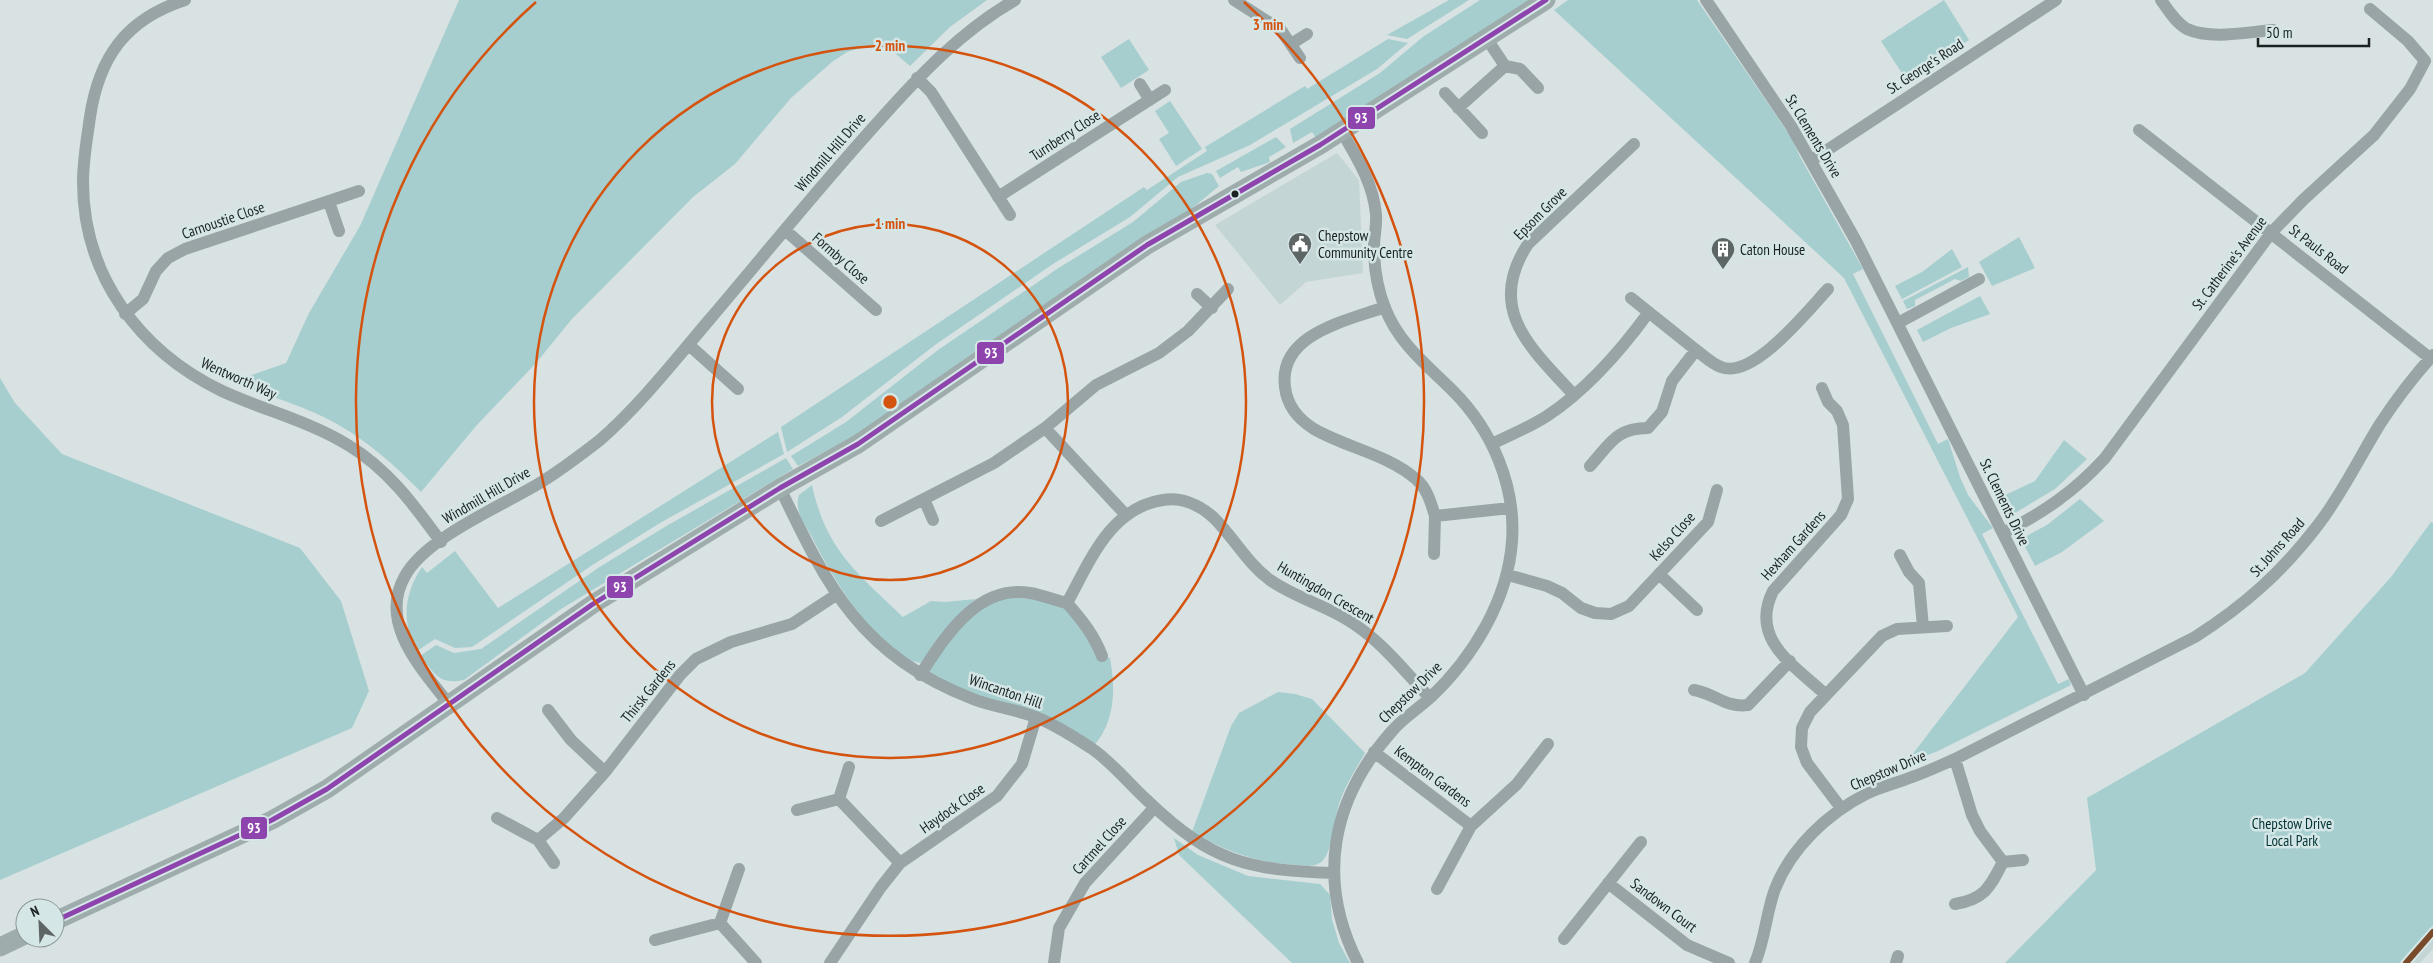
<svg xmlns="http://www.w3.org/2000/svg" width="2433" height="963" viewBox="0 0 2433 963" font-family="'PT Sans Narrow',sans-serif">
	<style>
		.built { fill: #c3d5d5 }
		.green { fill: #a6cece }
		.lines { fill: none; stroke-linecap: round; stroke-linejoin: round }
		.street { stroke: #98a4a5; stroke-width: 12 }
		.secondary { stroke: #9eacac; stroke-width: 19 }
		.bus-1-casing { stroke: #d5e6e6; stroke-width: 9 }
		.bus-1 { stroke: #8e44ad; stroke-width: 5 }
		.rail-1-casing { stroke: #d5e6e6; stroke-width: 10 }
		.rail-1 { stroke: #7a4b2a; stroke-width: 6 }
		.ring { fill: none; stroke: #d4530e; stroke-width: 2.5 }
		.bus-dot { fill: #1b2121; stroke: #d5e6e6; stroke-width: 2 }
		.labels { text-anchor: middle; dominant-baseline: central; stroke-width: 5; stroke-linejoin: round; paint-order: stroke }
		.street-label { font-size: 15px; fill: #1b2121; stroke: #d5e6e6 }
		.poi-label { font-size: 15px; fill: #1b2121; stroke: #d5e6e6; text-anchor: start }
		.park-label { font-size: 15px; fill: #013233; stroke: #d5e6e6 }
		.centre { fill: #d4530e; stroke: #d5e6e6; stroke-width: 2.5 }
		.ring-label { font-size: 15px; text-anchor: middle; font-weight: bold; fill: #d4530e; stroke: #d5e6e6; stroke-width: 5; stroke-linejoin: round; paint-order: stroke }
		.line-badge { stroke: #d5e6e6; stroke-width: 2 }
		.badge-label { font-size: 14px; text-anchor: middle; font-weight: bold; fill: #fff }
	</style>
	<rect width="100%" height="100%" fill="#d9e2e2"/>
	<!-- built -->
	<path class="built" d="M1337,153L1359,180L1363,273L1306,282L1280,305L1215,225Z
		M2433,925V949L2420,963H2399Z"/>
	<!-- green -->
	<path class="green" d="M459,0H987L950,27L910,66L882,42L847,52L832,62L791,98L735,164L693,197L572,319L536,363L476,426L421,492C390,460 356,431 315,413C288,401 259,392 232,382L286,363L309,313L360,226Z
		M1449,0H1469L1407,39L1387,35Z
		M1480,0H1532L1316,138L1312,132L1293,143L1290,129L1380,73L1424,36Z
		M1568,0H1697L1793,140L1799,155L1863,269L1853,274L1938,444L1948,439L1960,477L1968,495L1993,528L1982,534L2058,684L2069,679L2071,685L1938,751L1905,764L2018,617L1844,278L1554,10Z
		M1944,0L1969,40L1907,81L1881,41Z
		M1129,39L1149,70L1121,88L1101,57Z
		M1388,39L1408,43L1377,69L1250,145L1178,177L1130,217L1053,264L935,345L842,417L787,452L781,427L1144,187L1147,190L1207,151L1205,147L1305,86L1307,89Z
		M1170,101L1202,149L1176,166L1159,139L1169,133L1155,111Z
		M1276,137L1286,147L1269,157L1270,162L1241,172L1238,167L1220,178L1216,171Z
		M1207,173L1212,174L1219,186L1195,206L854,437L798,466L791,456L846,422L938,350L1057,269L1133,222L1181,182Z
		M2019,237L2035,268L1992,286L1979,262Z
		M1952,249L1962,267L1902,299L1895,286L1922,272Z
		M1968,267L1969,277L1961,281L1955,279L1915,300V306L1907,309L1903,301Z
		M1980,296L1990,314L1951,328L1923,342L1917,330Z
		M0,378L15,403L62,454L300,548L341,601L369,691L352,728L0,880Z
		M778,432L784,454L660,523L594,564L472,647L455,648L435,639L417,651C401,622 404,594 422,567L427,573L455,551L498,608Z
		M2064,440L2087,459L2055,489L2010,516L2001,497L2035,481Z
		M786,458L793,469L561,609L464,680C439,685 435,674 420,656L436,645L454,653L481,649L598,568L663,528Z
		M812,485C826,550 857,573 903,617L931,601L945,602L976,599L963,610L926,658L920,663C878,656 829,572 812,537C804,523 794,511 799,495Z
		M2080,499L2104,521L2062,552L2035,566L2021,539L2047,525Z
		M2431,522L2433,523V925L2399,963H2005L2096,870L2087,798L2305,673L2391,577Z
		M993,595L1067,603L1102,656L1110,658C1116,690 1115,723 1092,748L1036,717L920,675L944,638Z
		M1278,692L1295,694L1312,699L1365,753C1356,769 1346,784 1340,801C1335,815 1332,850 1324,859C1317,868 1306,866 1296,865C1257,863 1225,851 1192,832L1231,726L1239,713Z
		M1174,838L1198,855L1248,876L1320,884L1330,895L1332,919L1339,943L1350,963H1292L1179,855Z"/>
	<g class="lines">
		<!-- street -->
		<path class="street" d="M185,0C126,19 99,57 90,117C87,139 83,160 83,182C83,275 139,351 222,391C263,410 309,421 348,445C388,469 414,505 441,542
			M1234,0L1281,30L1300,58
			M1706,0L1791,126L1856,241L2084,695
			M2161,0C2168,10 2176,23 2187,29C2211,40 2247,32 2273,30
			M1291,44L1307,34
			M1505,66L1520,69L1538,88
			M917,78L931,92L1010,215
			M1140,84L1150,100
			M1445,93L1482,133
			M1458,108L1505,66L1487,39
			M2139,130L2430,358
			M1342,132C1357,158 1373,183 1376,214C1377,225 1374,236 1374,247C1374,267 1378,290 1385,308C1399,344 1427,365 1453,391C1492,430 1516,486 1512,541C1508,600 1473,657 1431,697C1418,709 1403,718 1392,731C1331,800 1316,880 1358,963
			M1812,160L2056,0
			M998,197L1165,90
			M329,202L339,231
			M785,230L876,310
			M1197,294L1212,308
			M1385,307C1346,321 1278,334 1285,387C1287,405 1298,419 1314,429C1347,448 1387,454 1416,479C1427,488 1431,503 1435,516L1510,508
			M125,314L143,299L156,271L168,258L185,249L359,191
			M1898,323L1979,279
			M689,345L738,389
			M1696,350C1703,355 1712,364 1721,367C1753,380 1808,310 1828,289
			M1822,388L1828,402L1837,411L1843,425L1848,499L1841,515L1773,591C1749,640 1794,665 1826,695
			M1573,394C1531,348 1485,309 1528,244L1634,144
			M1045,428L1096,385L1159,353L1188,331L1228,289
			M1492,444C1510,435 1530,427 1547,416C1585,391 1622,349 1649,312
			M1590,466C1610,444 1616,428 1648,428L1662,412L1672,381L1696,350L1631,298
			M780,488C829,590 861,655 973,699C993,707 1015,709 1035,717C1053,723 1074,737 1091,748C1112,762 1130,785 1149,802C1212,862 1248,870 1333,873
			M924,499L933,520
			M881,521L994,463L1045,428L1125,514
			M2003,533C2043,513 2075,491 2105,458L2271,233L2303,200L2374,135L2410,89L2425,61L2408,41L2370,9
			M1434,554L1435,516
			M1900,555L1909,572L1919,583L1923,627
			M1659,574L1697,610
			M1508,575L1547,586L1562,593L1581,608L1595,613L1611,614L1629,606L1708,522L1717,490
			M1067,603C1082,620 1094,635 1102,656
			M920,675C945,637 977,584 1030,593C1042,595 1055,600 1067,603C1090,561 1110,508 1163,500C1182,497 1200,505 1214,518C1234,538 1247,563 1270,580C1297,599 1329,606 1354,624C1383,643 1406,673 1430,698
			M1694,690C1716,694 1726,708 1748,705L1790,661
			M448,703C421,668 378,623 405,576C427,536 505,505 543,481C562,469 582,454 600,440C641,404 675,360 710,319C766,253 820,186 878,122C919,76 961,31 1015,0
			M548,710L571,740L605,772
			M1374,752L1471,826
			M1955,759L1972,815L1980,831L2003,862
			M839,799L900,863
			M1841,808L1807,763L1801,747L1802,728L1810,712L1882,636L1897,629L1947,626
			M797,810L839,799L849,767
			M497,818L538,840L554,863
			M538,840L564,818L605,772L680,675L696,659L731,642L792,624L836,595
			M1608,883L1687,945L1729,963
			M1437,889L1471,826L1517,784L1548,744
			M1955,904C1985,899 1990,887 2003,862L2023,860
			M720,923L739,869
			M1564,939L1641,842
			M655,940L720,923L756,963
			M830,963L881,887L900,863L997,796L1022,764L1036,717
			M1054,963L1059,928L1085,883L1154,808
			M1755,963C1765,940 1766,913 1775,889C1791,848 1827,814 1866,794C1880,787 1897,783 1912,777C1927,772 1941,765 1955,759L2195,637C2245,605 2282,572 2318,525C2342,494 2359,458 2380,424C2395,401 2414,376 2433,355
			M1896,963L1898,956"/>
		<!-- secondary -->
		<path class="secondary" d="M55,921L272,820L327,789L593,604L780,488L858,444L1147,245L1320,145L1546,0
			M0,947L25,935"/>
		<!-- bus-1 casing -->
		<g class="bus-1-casing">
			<path id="bus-1" d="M55,921L272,820L327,789L593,604L780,488L858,444L1147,245L1320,145L1546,0"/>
		</g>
		<!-- bus-1 -->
		<use href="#bus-1" class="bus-1"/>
		<!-- rail-1 casing -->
		<g class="rail-1-casing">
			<path id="rail-1" d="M2406,963L2433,932"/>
		</g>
		<!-- rail-1 -->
		<use href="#rail-1" class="rail-1"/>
	</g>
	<!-- distance rings -->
	<g class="ring">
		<circle cx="890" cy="402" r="178"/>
		<circle cx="890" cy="402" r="356"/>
		<path d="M1244 2A534 534 0 1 1 536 2"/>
	</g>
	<!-- icons -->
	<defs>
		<g id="civic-pin" transform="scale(1.25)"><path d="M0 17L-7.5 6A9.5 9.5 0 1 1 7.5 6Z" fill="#5e6565" stroke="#d5e6e6"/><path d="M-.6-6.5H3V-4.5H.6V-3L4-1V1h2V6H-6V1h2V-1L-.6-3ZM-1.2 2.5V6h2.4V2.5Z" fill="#fff"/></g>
		<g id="building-pin" transform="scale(1.25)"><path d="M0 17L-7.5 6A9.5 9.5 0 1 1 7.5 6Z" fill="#5e6565" stroke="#d5e6e6"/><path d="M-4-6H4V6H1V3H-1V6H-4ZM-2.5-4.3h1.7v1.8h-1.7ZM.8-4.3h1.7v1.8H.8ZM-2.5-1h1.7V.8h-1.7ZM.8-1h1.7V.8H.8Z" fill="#fff"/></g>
	</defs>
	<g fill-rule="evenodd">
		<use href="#civic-pin" x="1300" y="244"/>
		<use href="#building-pin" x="1723" y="249"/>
	</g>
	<!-- markers -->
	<circle class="bus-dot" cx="1235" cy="194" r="4.5"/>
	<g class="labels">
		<!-- street labels -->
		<g class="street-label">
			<text transform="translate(1925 66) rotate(-33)">St. George's Road</text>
			<text transform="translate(1065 135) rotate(-33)">Turnberry Close</text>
			<text transform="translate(1814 136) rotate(59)">St. Clements Drive</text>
			<text transform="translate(830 152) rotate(-49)">Windmill Hill Drive</text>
			<text transform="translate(1540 213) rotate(-45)">Epsom Grove</text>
			<text transform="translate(223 220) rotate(-19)">Carnoustie Close</text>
			<text transform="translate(2319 249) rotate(38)">St Pauls Road</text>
			<text transform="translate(841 258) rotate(41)">Formby Close</text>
			<text transform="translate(2229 263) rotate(-53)">St. Catherine's Avenue</text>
			<text transform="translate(239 378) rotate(24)">Wentworth Way</text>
			<text transform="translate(486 495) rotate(-30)">Windmill Hill Drive</text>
			<text transform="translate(2005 502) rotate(64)">St. Clements Drive</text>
			<text transform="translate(1672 536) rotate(-48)">Kelso Close</text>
			<text transform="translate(1793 545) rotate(-48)">Hexham Gardens</text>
			<text transform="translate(2277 547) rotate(-48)">St. Johns Road</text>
			<text transform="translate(1326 592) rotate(30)">Huntingdon Crescent</text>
			<text transform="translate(648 691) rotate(-51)">Thirsk Gardens</text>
			<text transform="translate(1006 691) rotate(19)">Wincanton Hill</text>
			<text transform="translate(1410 692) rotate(-44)">Chepstow Drive</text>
			<text transform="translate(1888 770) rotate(-23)">Chepstow Drive</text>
			<text transform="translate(1433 776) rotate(37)">Kempton Gardens</text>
			<text transform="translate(952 808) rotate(-35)">Haydock Close</text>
			<text transform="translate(1099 845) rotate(-48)">Cartmel Close</text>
			<text transform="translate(1664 905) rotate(37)">Sandown Court</text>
		</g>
		<!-- poi labels -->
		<g class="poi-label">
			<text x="1318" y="235">Chepstow<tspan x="1318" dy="17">Community Centre</tspan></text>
			<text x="1740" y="249">Caton House</text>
		</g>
		<!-- park labels -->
		<g class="park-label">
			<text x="2292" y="823">Chepstow Drive<tspan x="2292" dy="17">Local Park</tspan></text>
		</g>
	</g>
	<circle cx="890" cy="402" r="8" class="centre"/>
	<g class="ring-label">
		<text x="1268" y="30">3 min</text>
		<text x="890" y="51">2 min</text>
		<text x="890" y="229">1 min</text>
	</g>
	<g class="line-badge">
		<rect x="1347" y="106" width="29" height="24" rx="5" fill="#8e44ad"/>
		<rect x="976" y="341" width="29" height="24" rx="5" fill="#8e44ad"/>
		<rect x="606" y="575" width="28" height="24" rx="5" fill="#8e44ad"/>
		<rect x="240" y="816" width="28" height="24" rx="5" fill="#8e44ad"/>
	</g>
	<g class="badge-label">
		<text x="1361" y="123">93</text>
		<text x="991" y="358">93</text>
		<text x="620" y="592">93</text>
		<text x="254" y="833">93</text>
	</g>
	<!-- north arrow -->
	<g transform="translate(40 923) rotate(336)"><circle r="24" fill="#d5e6e6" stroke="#8b9797"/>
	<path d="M0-4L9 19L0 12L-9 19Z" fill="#5e6565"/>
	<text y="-8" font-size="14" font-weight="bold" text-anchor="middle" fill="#1b2121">N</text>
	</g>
	<!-- scale -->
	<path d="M2258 38v8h111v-8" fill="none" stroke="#1b2121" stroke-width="2.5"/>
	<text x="2266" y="38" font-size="15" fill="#1b2121" stroke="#d5e6e6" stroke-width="4" paint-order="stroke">50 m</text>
</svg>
